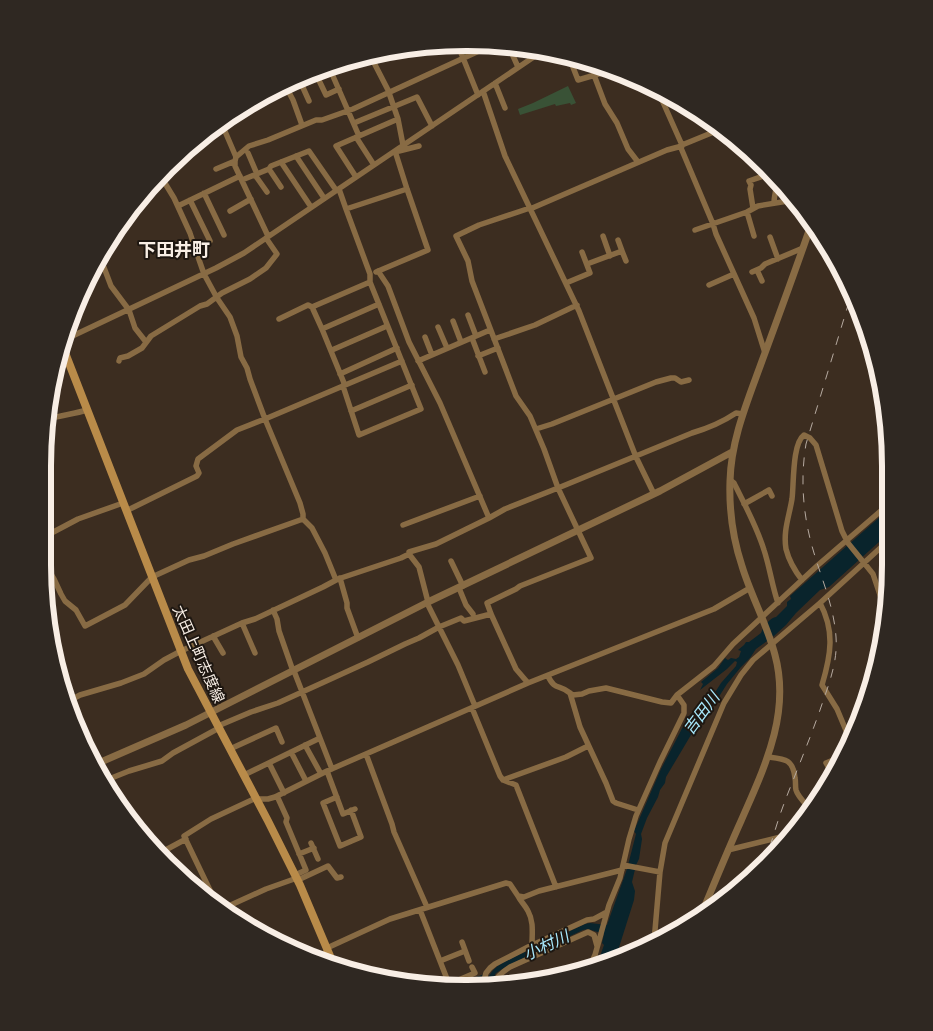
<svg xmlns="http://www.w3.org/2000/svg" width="933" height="1031" viewBox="0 0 933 1031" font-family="Inter,'Noto Sans JP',sans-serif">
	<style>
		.green { fill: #395236 }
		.water { fill: #09242c }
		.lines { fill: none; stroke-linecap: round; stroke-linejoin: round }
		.stream { stroke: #09242c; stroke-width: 1 }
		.minor { stroke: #886b44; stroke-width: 5.5 }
		.tertiary { stroke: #886b44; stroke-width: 7 }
		.secondary { stroke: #b98b49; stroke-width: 8 }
		.rail { stroke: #b6aaa0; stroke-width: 1; stroke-dasharray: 9 9; stroke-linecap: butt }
		.labels { text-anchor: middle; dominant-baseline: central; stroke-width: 4; stroke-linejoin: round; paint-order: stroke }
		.street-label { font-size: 15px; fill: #f8eee5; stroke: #1e1711 }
		.water-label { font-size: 16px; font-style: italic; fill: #a8e9fd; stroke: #1e1711 }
		.quarter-label { font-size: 18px; font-weight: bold; fill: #f8eee5; stroke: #1e1711 }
		.rim { fill: none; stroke: #f8eee5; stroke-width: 6 }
	</style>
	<rect width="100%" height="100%" fill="#3c2d20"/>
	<!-- green -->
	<path class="green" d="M459,43H466L495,45L465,57Z
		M568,86L576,103L571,105L570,103L556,106L555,104L520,115L518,109L533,103Z"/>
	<!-- water -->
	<path class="water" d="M890,508L889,533L829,587L820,590L796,613L786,625L774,636L756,649L750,658L741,667L727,684L708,714L704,713L666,777L665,783L660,790L658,797L647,818L641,834L642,839L639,859L636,865L632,882L635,891L634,900L615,960L594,967L597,960L599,959L604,945L602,943L604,934L588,929L583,930L507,966L496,973L489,986L485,987C488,974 494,967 506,961L585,924L590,923L607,925L627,869L636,834L634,831L661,769L688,717L709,696L714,694L721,683L736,666L737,662L735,661L727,669L700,690L703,684L701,682L718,668L725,658L728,660L731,658L736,659L739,657L741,651L738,650L744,645L746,642H749L761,633C763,626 770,618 776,617L787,606V602L791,599L790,596Z"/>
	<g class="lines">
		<!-- stream -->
		<path class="stream" d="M452,987L483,975"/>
		<!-- minor -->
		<path class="minor" d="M457,43L478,95
			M509,47L518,67
			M526,48L530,59
			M370,55L388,90L398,119
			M388,55L400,49
			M569,57L578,80L612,70
			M329,67L359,136
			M315,72L326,95L339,89
			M594,75L605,104L617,123L628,149L638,162
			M300,77V81L309,101
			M495,83L505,108
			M285,85L293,100L302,125
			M483,91L505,156L579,311L636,457L654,494
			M658,91L682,145L681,148L713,224L716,234L754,318L765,353
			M221,122L236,157L235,161V166L268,236
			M354,123L417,97L432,126
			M356,137L374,165
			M682,145L721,129
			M248,153L257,174
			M296,156L324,198
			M236,157L249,146L268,140L316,120H322L353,109L492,45
			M281,162L311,207
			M216,169L235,161
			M269,169L281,187
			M160,175L174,198L190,233L196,251L204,274L217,298L230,317L237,336L241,357L247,368L250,379L265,419L402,361
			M255,175L267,192
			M356,177L336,146L398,119L403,145
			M242,180L269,169L271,166L309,151L336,190
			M339,189L346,209L407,189
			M204,193L224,235
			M190,200L210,241
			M774,203C774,195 777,188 777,180
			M178,206L240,176
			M530,208L479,225L456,236L468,261L472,281L516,396L530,416L544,449L558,488L692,433C709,428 721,423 736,413L743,414
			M753,208L750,189L751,185L749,181L769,174L771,180
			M346,209L370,274V282L421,409L359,435L343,386L344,383L322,329L312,307L370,282
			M530,209L667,150L682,146
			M230,211L251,199
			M747,212L754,236
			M695,230L747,212L758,206L794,200
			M603,236L610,256
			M770,237L778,259
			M618,240L622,251
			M100,257L111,286L129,310L135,328L146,342
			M587,264L622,251L626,261
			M757,270L762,281
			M378,271L388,286L409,342L440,403L489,518L505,509L558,488L591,558L520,586L516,589L487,603L491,614L516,669L528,683
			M376,272L428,250L407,189L395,151H399L419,146
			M752,272L761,268L765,264L803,248
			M566,283L590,273L582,252
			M709,285L734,274
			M468,315L476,336
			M279,319L308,305L312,307
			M453,321L461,342
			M438,327L447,348
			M322,329L379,304
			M425,337L432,355
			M472,338L485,372
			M494,339L535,325L577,305
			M64,340L216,268L244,253L544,50
			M332,350L387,326
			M478,356L498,348
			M119,361L120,358L128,356L142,348L151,336L200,306L207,304L222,293L250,279L266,268L277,254L266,238
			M418,361L490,330
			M340,374L397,348
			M351,411L412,385
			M49,419C62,415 74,414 87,410
			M536,429L552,424L656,382L671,378H675L681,382L689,380
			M730,480L734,483C745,505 757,527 764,550C770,568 772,586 778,603
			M744,504L769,490L772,496
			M126,511L197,476L199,473L196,466L198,459L237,430L265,419L300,503L303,514V519L312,528L325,553L336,580
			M403,525L480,496
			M44,531L47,522L45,513
			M44,537L78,519L123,503
			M43,546L48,560L44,563L54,579L61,594L65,601L76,610L85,626L125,605L152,577L189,560L204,556L233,544L303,519
			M409,552L436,544L489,518
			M451,561L463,586
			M340,578L347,603V608L358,638
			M802,580C795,571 789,561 786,549C783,531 789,517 792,499C794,484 792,444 804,435L810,438L816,445L842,531L848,543L873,574L887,616
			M459,588L466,605L473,614
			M427,603L458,665L475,706
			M273,610L277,619L279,631L293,671
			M242,623L255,653
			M213,636L223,653
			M294,671L332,769
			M548,676C555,691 559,684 570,693L580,727L606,783L613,801L616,803L638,810
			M570,693L573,695L582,694L589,691L606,688L662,702L671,703L677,695L714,666L733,644L818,565L890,503
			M69,701L80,695L121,683L144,674L164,660L181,651L242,623L255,619L323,587L338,579L401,558L409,554L419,567L428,602
			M472,708L500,776L503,780L516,785L556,887
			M218,726L251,712L278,703L368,662L405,644L419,638L439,627L461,618L464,621L491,614
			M850,740L837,709L822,685C831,655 835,631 820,603L889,540
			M305,745L321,774
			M230,749L276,728L282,742
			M291,752L306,781
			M366,754L392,824L394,832L427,907
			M768,757C785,759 793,759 795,778C796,782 795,786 796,790C798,797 806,804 810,809
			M269,763L284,793
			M327,771L343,814L355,809
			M244,775L320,738
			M834,777L826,763L843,756
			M503,780L566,757L588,746
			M104,781L129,771L162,761L173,753L219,728
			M277,796L287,818L286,822L306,870L295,875
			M337,797L323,803L340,846L361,837L351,810
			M257,799H268L275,797L327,771L528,683L714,609L750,588
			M311,843L318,859
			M728,850L793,834
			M160,853L186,839
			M299,854L314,848
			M623,865L660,872
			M298,880L328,866L337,878L341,877
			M518,896C521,902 525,905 528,911C534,922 532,933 532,945
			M218,907L184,836L211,819L256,798
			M222,909L266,889L297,878
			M420,910L449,984L445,986
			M462,942L469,961
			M654,942L660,872L665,843L724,703L741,675L753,660L820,603
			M327,948L390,919L506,883L510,884L518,896L524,897L539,891L622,870
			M314,957L328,952
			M440,961L465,951
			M589,968L595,955L609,905L620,878L629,839L636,816L660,762L684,713V705L677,695
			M449,984L475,973L472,967
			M492,986C496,977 502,972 510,967L588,932L594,935L597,946
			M482,987L486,973L490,968L495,964L528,947L587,920L594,919L607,912"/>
		<!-- tertiary -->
		<path class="tertiary" d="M94,765L186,725L428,602L660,491L732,452
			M701,915C714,884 727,852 741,821C764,768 791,714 775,655C767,624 751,596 742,566C733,539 729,510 730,481C731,439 748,400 762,361C779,315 796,269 812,222"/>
		<!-- secondary -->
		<path class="secondary" d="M62,345L188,669L268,821L300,885L333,963"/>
		<!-- rail -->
		<path class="rail" d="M764,864C769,850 773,837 777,824C782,808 788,793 794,778C803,755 812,733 820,710C828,686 838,663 836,637C834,607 822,580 814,553C803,517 800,480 806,444L852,292"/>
	</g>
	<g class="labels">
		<!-- street labels -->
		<g class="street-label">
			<text transform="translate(199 654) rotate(66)">太田上町志度線</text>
		</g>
		<!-- water labels -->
		<g class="water-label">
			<text transform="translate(701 713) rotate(-53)">吉田川</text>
			<text transform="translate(546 945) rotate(-25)">小村川</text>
		</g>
		<!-- quarter labels -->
		<g class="quarter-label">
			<text x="174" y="249">下田井町</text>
		</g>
	</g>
	<!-- crop -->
	<path d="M0 0H933V1031H0ZM466 51H467A415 415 0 0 1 882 466V565A415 415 0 0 1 467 980H466A415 415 0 0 1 51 565V466A415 415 0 0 1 466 51Z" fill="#2f2822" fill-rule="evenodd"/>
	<path class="rim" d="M466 51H467A415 415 0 0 1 882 466V565A415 415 0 0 1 467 980H466A415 415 0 0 1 51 565V466A415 415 0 0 1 466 51Z"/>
</svg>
